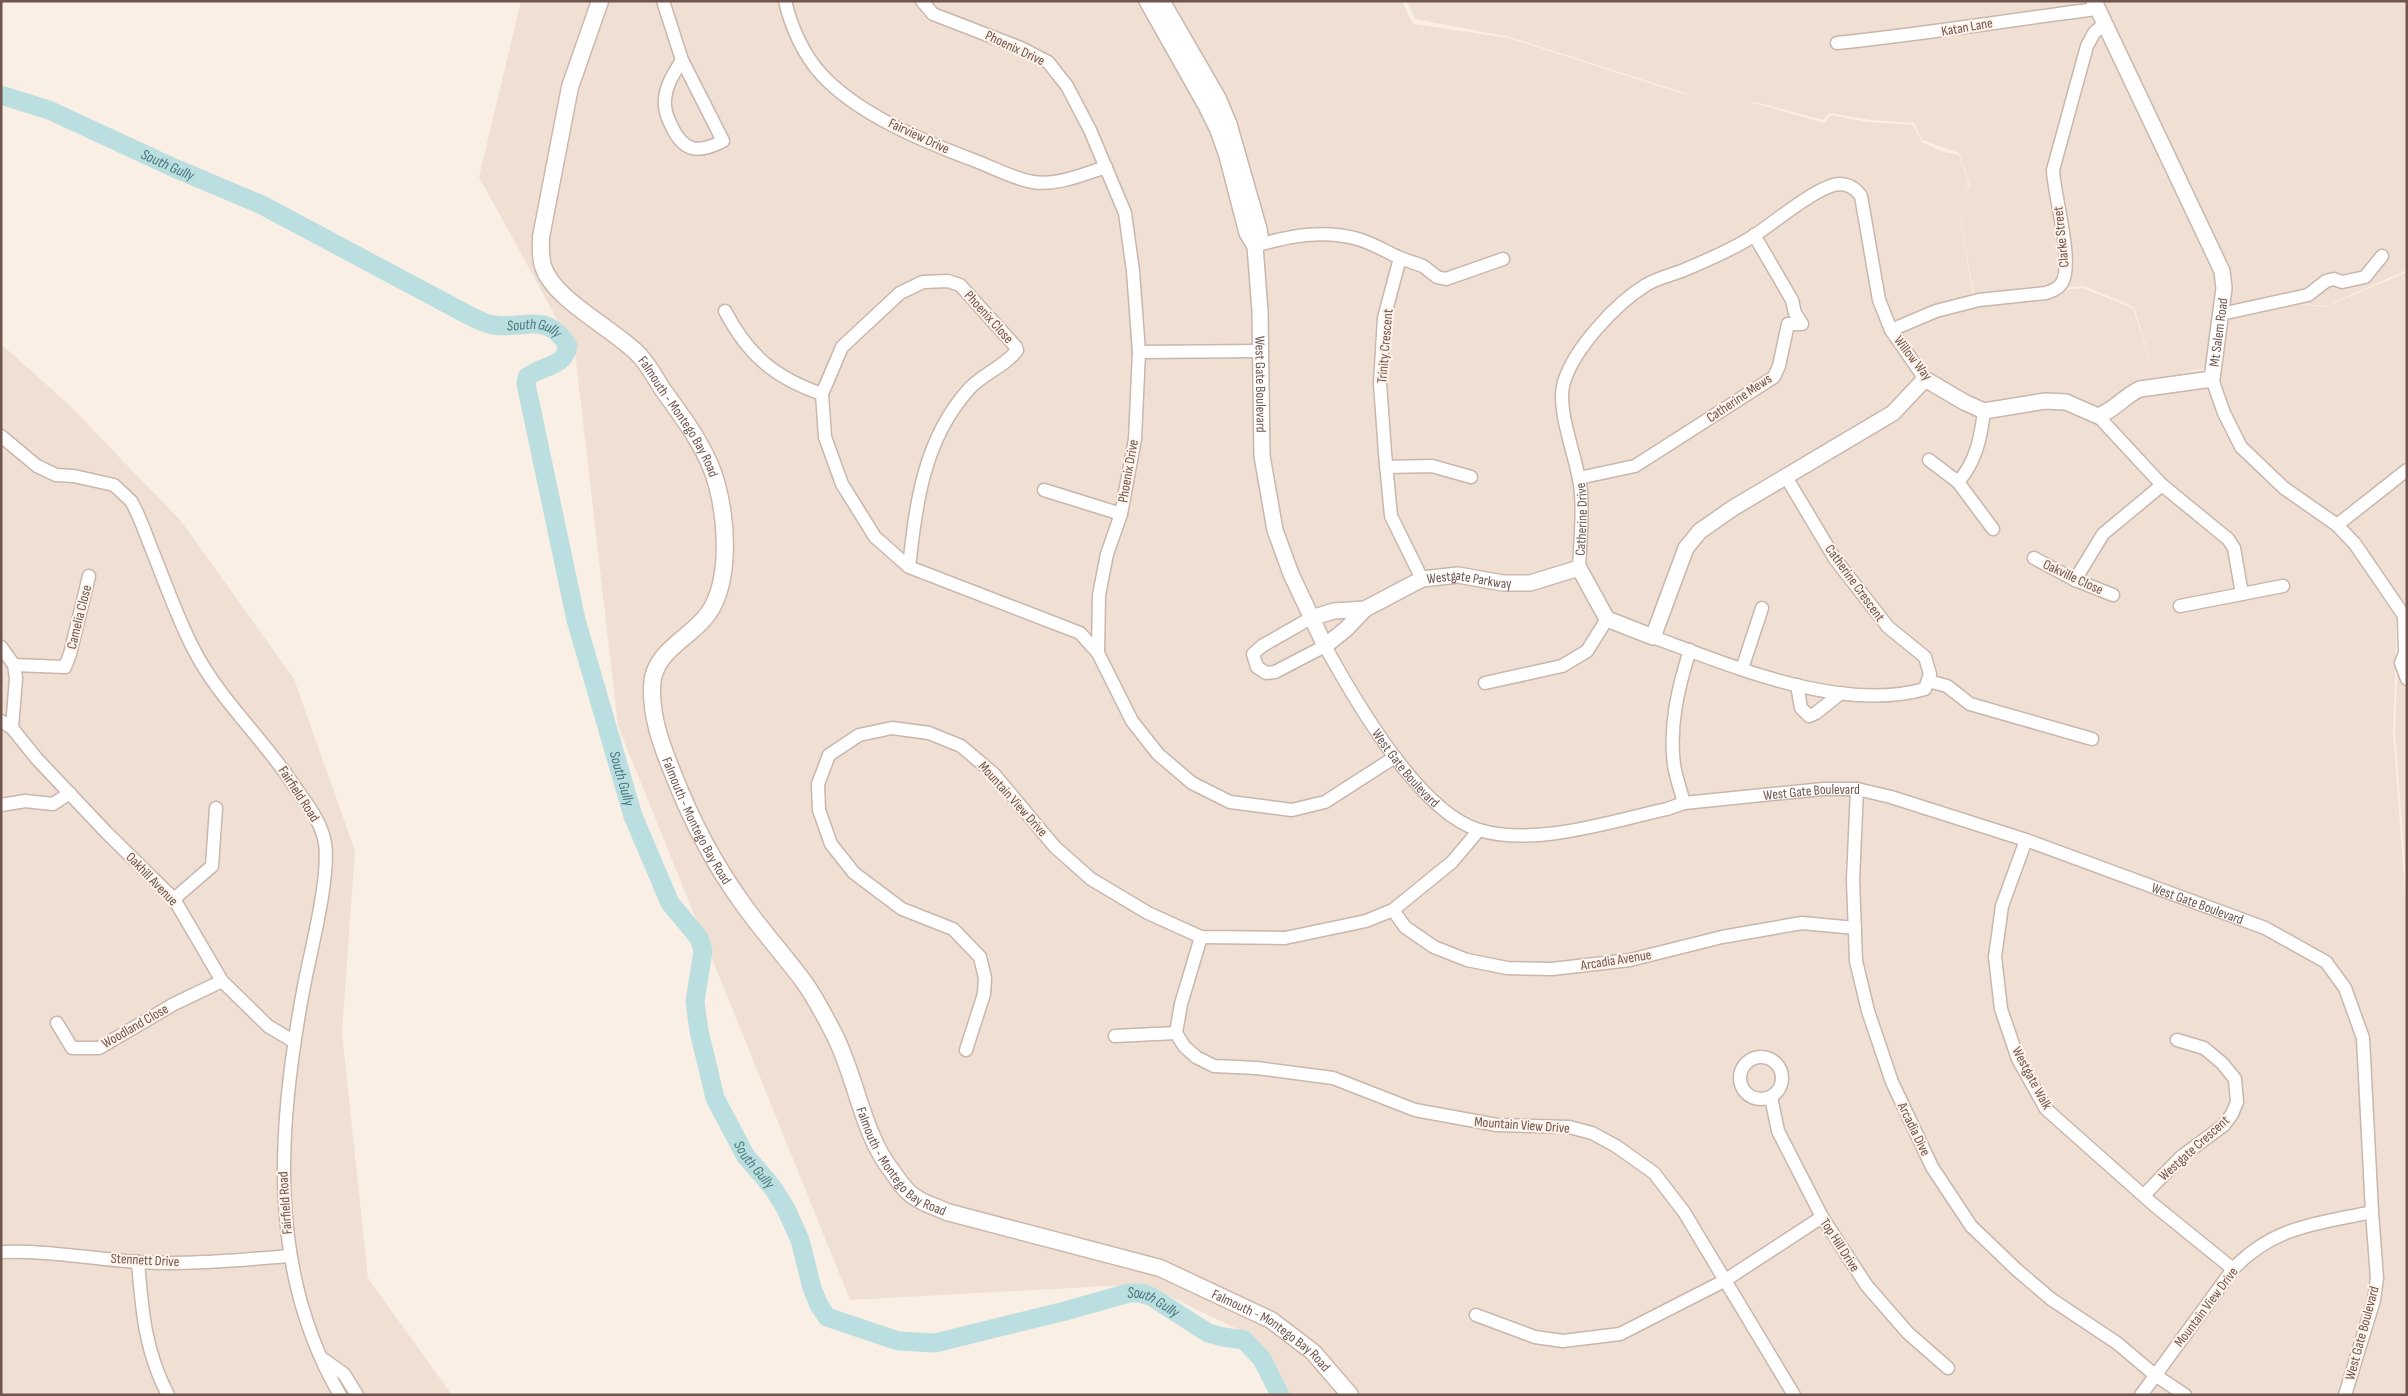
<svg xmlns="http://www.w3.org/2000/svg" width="2408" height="1396" viewBox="0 0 2408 1396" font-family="'Sofia Sans Condensed',sans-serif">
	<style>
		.residential { fill: #f0e0d3; fill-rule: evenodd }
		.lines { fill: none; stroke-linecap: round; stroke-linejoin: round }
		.river { stroke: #bbdfe0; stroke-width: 19 }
		.minor-casing { stroke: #c9b6ac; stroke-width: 15 }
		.tertiary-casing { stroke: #c9b6ac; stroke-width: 18 }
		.secondary-casing { stroke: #ceb7ac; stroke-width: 19 }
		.minor { stroke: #fff; stroke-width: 12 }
		.tertiary { stroke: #fff; stroke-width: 15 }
		.secondary { stroke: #fff; stroke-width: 16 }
		.labels { text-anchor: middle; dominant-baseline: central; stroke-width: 4; stroke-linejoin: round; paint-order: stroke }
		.street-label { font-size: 14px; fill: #6f554d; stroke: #fdf3ea }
		.water-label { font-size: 15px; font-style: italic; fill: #467779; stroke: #fdf3ea }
	</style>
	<rect width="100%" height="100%" fill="#f9efe4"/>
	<!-- residential -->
	<path class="residential" d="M521,1H1402L1413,24L1509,38L1674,91L1697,97L1510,37L1415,19L1407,1H2407V270L2326,306L2265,301L2325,307L2407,272V892L2395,733L2399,618L2341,532L2261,474L2225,411L2220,374L2217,368L2174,372L2216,370V412L2261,477L2340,534L2397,619L2393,733L2407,915V1395H1288L1254,1337L1144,1284L850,1300L618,726L575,352L479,177ZM1755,102L1823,120L1830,113L1870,120L1914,123L1922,140L1959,153L1970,185L1963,190L1969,184L1959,155L1940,151L1922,142L1913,125L1867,122L1831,115L1824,123L1755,103L1747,105ZM1957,195L1974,296L2084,286L2134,307L2154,373L2133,308L2083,288L1973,297Z
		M1,344L67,403L181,521L294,679L355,851L342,1033L368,1278L452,1395H1Z"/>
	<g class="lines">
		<!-- river -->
		<path class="river" id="s1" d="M1,95L49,110L172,167L262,205L470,316C477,319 485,324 493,325C524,330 546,310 568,346C564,368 542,365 527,377L526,384L576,620L633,816L670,903L699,938L703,951L695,1002L699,1031L715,1098L745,1155L773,1188L786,1209L800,1240L812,1288L819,1305L827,1317L898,1341L935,1343L1065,1311L1129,1293H1141L1152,1297L1208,1333L1223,1337L1244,1340L1262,1359L1280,1395"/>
		<!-- minor casing -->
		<g class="minor-casing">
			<g id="minor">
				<path d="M663,1L682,60L723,141C698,154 683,152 671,125C667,117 664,108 665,99C666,84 675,72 682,60"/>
				<path d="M785,1C791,27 804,56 822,75C859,115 925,142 976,161C994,168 1014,179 1033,182C1057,186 1084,174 1106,167"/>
				<path d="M922,1L933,14L1021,48L1048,62L1067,86L1090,130L1125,213L1133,271L1139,352L1135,439L1121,514L1107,554L1099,595L1098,653L1132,721L1158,754L1192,783L1230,802L1292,810L1325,802L1395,757"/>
				<path d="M1837,43C1924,34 2010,20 2096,9"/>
				<path d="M1255,246C1289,236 1323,229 1358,239C1372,243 1387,252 1400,258L1384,318L1380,383L1385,453L1391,516L1422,579"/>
				<path d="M1400,258L1423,266L1437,277L1446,279L1503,259"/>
				<path d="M725,311C748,355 775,378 822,394"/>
				<path d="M2221,314L2308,295L2326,281L2334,279L2342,282L2365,277L2382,256"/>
				<path d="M1891,330L1936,311L1979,300L2046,293C2052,291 2058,289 2062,283C2074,262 2054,196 2053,170L2087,46L2094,33L2104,24"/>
				<path d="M1139,352L1260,351"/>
				<path d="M2212,379L2224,413L2241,447L2284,488L2337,525L2355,544L2407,620"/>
				<path d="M1984,411C1981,437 1976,462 1958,482L1993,529"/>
				<path d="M2098,416L2162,485L2228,539L2234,548L2242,594"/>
				<path d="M1,436L37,466L56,475L74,476L114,485L131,501C140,516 145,533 152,550C165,582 177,617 193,648C218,698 262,737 293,784C305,802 321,820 325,843C330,878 311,949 304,986C278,1123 266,1269 340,1395"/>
				<path d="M1929,460L1958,482"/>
				<path d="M1386,467L1432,466L1471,477"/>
				<path d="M1579,478L1635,466L1774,377L1779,366L1788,324H1802L1795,313L1792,300L1754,235"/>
				<path d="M1044,490L1121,514"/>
				<path d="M2337,525L2407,470"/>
				<path d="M2034,558L2075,580L2113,595"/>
				<path d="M909,567L875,537L842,484L825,437L822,394L842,347L900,293L923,282L948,281L960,285L1016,347L1017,350C1006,366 982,374 969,389C924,439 916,502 909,567L1080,633L1098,653"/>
				<path id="s2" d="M1579,568C1580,544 1583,517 1581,493C1579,461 1555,411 1564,382C1574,349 1616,303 1646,285C1657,278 1672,275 1684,270C1708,260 1734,249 1755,235C1775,222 1817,186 1839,184C1848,184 1856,189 1861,196L1879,300L1891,330L1925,379"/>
				<path d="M2075,580L2103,534L2162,485"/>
				<path d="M2180,606L2283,586"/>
				<path d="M2404,617L2405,650"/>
				<path id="s3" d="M1311,618L1262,646L1253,654L1257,667L1266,673L1275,672L1325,646C1354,699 1419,812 1479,830C1535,847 1612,821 1667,809L1684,803L1823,789H1857L1891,797L2026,840L2265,928L2326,962L2345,988L2363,1038L2372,1212L2377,1278L2374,1300L2345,1395"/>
				<path d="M1653,637C1732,666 1840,713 1925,689L1930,674L1925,657L1888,627L1835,559L1786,477"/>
				<path d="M1,647L14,665L16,678L12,728"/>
				<path d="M2407,648L2401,663L2407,679"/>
				<path d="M14,665L65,667L70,654L89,576"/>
				<path d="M1742,669L1762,608"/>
				<path d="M1928,681L1947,686L1970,704L2092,739"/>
				<path d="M1485,683L1562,666L1587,651L1607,619"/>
				<path d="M1797,685L1801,708L1809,716L1816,713L1841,693"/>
				<path d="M1,721L12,728L37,759L106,832L174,899L222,981L268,1026L293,1041"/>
				<path d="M1857,789L1853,880L1856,961L1868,1011L1892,1082L1932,1167L1971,1226L2017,1270L2051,1299L2117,1343L2155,1375L2185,1395"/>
				<path d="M1684,803C1681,791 1676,778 1674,765C1669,725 1678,688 1690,650"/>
				<path d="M1,805L25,801L53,804L70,793"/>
				<path d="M2026,840L2002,906L1995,957L2001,1009L2018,1059L2046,1109L2154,1205L2233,1269"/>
				<path d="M174,899L212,866L216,808"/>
				<path d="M1393,910L1405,927L1434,947L1467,960L1507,968L1552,969L1630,960L1722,937L1802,923L1855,928"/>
				<path d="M1201,937L1181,1004L1176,1033L1184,1046L1196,1057L1214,1066L1257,1068L1333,1078L1415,1110L1497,1125L1569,1127L1592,1133L1616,1146L1654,1173L1684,1212L1794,1395"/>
				<path d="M57,1023L72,1048H99L174,1004L222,981"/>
				<path d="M1115,1036L1176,1033"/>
				<path d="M966,1050L984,994L985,978L980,957L953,929L902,909L854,873L831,844L819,810L818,784L829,755L859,735L892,728L929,733L961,746L994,774L1055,847L1091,879L1148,913L1201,937L1285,938L1366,921L1393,910L1452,862L1479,830"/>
				<circle cx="1761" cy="1078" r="21"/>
				<path d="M1771,1097L1778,1131L1822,1217L1867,1286L1908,1333L1948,1368"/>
				<path d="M2144,1195L2181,1157L2224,1125L2232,1114L2237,1102L2235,1079L2222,1063L2204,1048L2177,1040"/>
				<path d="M1,1252C47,1250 92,1259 138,1262C188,1265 239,1260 290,1256"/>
				<path d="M138,1262C142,1311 145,1351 168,1395"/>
				<path d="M1476,1315L1535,1337L1563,1341L1620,1334L1724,1281L1822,1217"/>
				<path d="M323,1359L344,1374L357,1395"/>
				<path d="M2141,1395L2233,1269C2274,1226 2316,1224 2372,1212"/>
			</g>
		</g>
		<!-- tertiary casing -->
		<g class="tertiary-casing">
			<g id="tertiary">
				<path d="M1147,1L1205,104L1218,130L1227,156L1247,233L1255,246"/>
				<path id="s4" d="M1162,1L1218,98L1229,124L1259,229L1260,235L1255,246L1260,311L1262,456L1275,530L1291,574L1325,646L1346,629L1365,609L1422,579L1458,575L1503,583H1530L1579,568L1607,619L1653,637L1686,548L1700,531L1733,508L1893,413L1925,379L1964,402L1984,411L2045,401L2066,402L2098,416C2115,410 2124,396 2140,389L2212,379L2224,288L2222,271L2094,1"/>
				<path d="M1311,618L1334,611L1365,609"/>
			</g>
		</g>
		<!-- secondary casing -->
		<g class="secondary-casing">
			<g id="secondary">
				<path id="s5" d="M600,1L570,87L541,237C541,247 540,257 543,266C553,300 615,329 640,356C649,366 656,379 663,390C684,419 708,450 717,485C727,523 732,589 703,620C684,641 653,654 652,686C651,718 662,747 674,776C692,822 714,864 743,904C762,931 784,955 804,982C815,997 824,1015 833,1032C856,1075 862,1134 892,1171C898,1180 906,1192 915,1197C924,1204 937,1207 947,1212L1160,1268L1271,1320L1313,1352L1350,1395"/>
			</g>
		</g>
		<!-- minor -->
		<use href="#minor" class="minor"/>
		<!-- tertiary -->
		<use href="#tertiary" class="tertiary"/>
		<!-- secondary -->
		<use href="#secondary" class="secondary"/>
	</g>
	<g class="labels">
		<!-- street labels -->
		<g class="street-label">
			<text transform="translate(1967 27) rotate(-10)">Katan Lane</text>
			<text transform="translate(1015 48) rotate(25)">Phoenix Drive</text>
			<text transform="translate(919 136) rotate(25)">Fairview Drive</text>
			<text transform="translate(2061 237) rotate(-96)">Clarke Street</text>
			<text transform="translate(989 317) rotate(48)">Phoenix Close</text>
			<text stroke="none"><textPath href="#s4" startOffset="1811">Mt Salem Road</textPath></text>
			<text transform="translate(1385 346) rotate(-85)">Trinity Crescent</text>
			<text transform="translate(1913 358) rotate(52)">Willow Way</text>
			<text stroke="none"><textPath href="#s4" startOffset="406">West Gate Boulevard</textPath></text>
			<text transform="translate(1739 398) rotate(-34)">Catherine Mews</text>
			<text stroke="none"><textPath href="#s5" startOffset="479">Falmouth - Montego Bay Road</textPath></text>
			<text transform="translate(1128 471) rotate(-80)">Phoenix Drive</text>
			<text stroke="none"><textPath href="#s2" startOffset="49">Catherine Drive</textPath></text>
			<text transform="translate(2073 577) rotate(25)">Oakville Close</text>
			<text stroke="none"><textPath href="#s4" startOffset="846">Westgate Parkway</textPath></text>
			<text transform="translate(1855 583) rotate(54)">Catherine Crescent</text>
			<text transform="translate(79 617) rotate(-76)">Camelia Close</text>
			<text stroke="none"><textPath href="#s3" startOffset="305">West Gate Boulevard</textPath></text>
			<text transform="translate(299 794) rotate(57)">Fairfield Road</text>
			<text stroke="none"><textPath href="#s3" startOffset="740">West Gate Boulevard</textPath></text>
			<text transform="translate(1013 799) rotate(48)">Mountain View Drive</text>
			<text stroke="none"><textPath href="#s5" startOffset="928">Falmouth - Montego Bay Road</textPath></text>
			<text transform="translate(152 879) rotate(46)">Oakhill Avenue</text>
			<text stroke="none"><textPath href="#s3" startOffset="1145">West Gate Boulevard</textPath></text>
			<text transform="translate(1616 960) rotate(-9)">Arcadia Avenue</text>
			<text transform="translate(135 1026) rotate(-30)">Woodland Close</text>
			<text transform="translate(2032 1078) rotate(62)">Westgate Walk</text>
			<text transform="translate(1522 1125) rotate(4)">Mountain View Drive</text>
			<text transform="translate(1914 1129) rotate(64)">Arcadia Dive</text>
			<text transform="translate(2194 1148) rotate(-42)">Westgate Crescent</text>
			<text stroke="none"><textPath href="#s5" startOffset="1331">Falmouth - Montego Bay Road</textPath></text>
			<text transform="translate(285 1203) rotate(-94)">Fairfield Road</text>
			<text transform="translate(1840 1245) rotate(57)">Top Hill Drive</text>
			<text transform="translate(145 1260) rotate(3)">Stennett Drive</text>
			<text transform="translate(2206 1307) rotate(-53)">Mountain View Drive</text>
			<text stroke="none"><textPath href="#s5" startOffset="1751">Falmouth - Montego Bay Road</textPath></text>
			<text transform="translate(2362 1333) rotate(-75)">West Gate Boulevard</text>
		</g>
		<!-- water labels -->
		<g class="water-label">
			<text stroke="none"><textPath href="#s1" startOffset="181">South Gully</textPath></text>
			<text stroke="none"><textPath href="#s1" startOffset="586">South Gully</textPath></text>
			<text stroke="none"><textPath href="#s1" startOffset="1095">South Gully</textPath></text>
			<text stroke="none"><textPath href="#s1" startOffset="1515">South Gully</textPath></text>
			<text stroke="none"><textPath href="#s1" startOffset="2025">South Gully</textPath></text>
		</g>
	</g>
	<!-- border -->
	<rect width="2408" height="1396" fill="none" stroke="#6f554d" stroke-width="5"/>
</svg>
